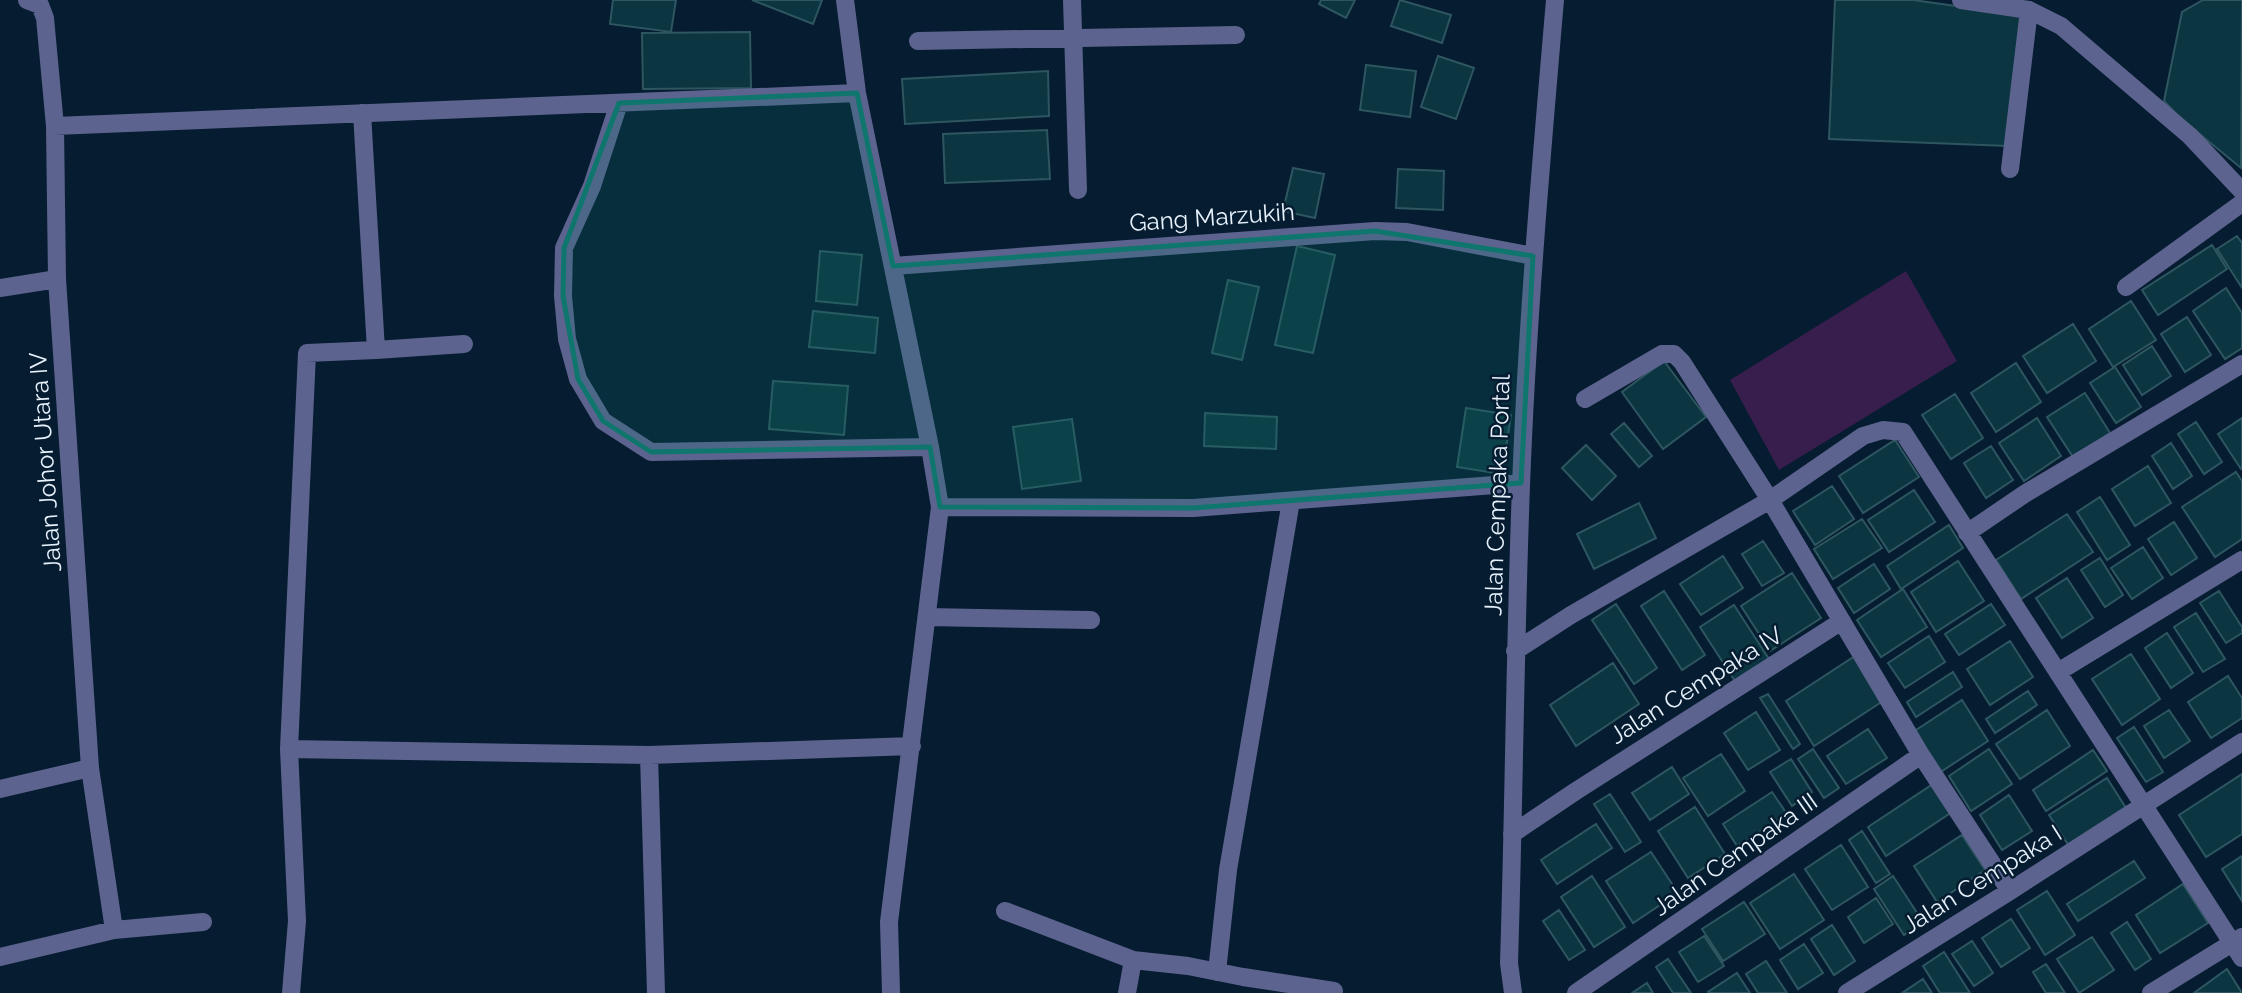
<svg xmlns="http://www.w3.org/2000/svg" width="2242" height="993" viewBox="0 0 2242 993" font-family="Raleway,sans-serif">
	<style>
		.green { fill: #381e4d }
		.building { fill: #0b3540; stroke: #2e5660; stroke-width: 2 }
		.lines { fill: none; stroke-linecap: round; stroke-linejoin: round }
		.minor { stroke: #5d638f; stroke-width: 18 }
		.tertiary { stroke: #5d638f; stroke-width: 18 }
		.marked { fill: #0f766e; fill-opacity: 0.2; stroke: #0f766e; stroke-width: 5; stroke-linejoin: round }
		.labels { text-anchor: middle; dominant-baseline: central; stroke-width: 5; stroke-linejoin: round; paint-order: stroke }
		.street-label { font-size: 24px; fill: #e6f1fc; stroke: #061c30 }
	</style>
	<rect width="100%" height="100%" fill="#061c30"/>
	<!-- green -->
	<path class="green" d="M1906,271L1957,361L1779,470L1730,380Z"/>
	<!-- building -->
	<path class="building" d="M613,0H676L671,32L610,24Z
		M752,0H822L813,24Z
		M1321,0H1355L1346,18L1319,4Z
		M1400,0L1451,15L1442,43L1391,26Z
		M1835,0H1913L2021,15L2008,146L1829,139Z
		M2203,0H2242L2241,168L2179,117L2164,101L2182,12Z
		M750,32L751,88L643,89L642,33Z
		M1438,56L1474,68L1456,119L1421,107Z
		M1366,65L1416,71L1410,117L1360,110Z
		M1048,71L1049,116L905,124L902,79Z
		M1047,130L1050,179L945,183L943,134Z
		M1293,168L1324,174L1315,218L1283,211Z
		M1398,169L1444,171L1443,210L1396,208Z
		M2237,236L2242,243V288L2217,249Z
		M2212,245L2227,269L2158,315L2142,290Z
		M1297,246L1335,255L1313,353L1275,345Z
		M820,251L862,255L857,305L816,301Z
		M1228,280L1259,287L1242,360L1212,353Z
		M2226,288L2242,313V348L2225,359L2193,311Z
		M2131,301L2156,340L2113,367L2089,329Z
		M813,311L878,318L875,353L809,347Z
		M2187,317L2211,355L2185,372L2161,334Z
		M2073,324L2096,361L2047,393L2023,356Z
		M2152,346L2171,376L2142,395L2123,365Z
		M1664,361L1706,417L1663,449L1622,392Z
		M2016,363L2041,402L1996,432L1971,393Z
		M2115,367L2141,407L2116,423L2090,383Z
		M773,381L848,386L844,435L769,429Z
		M2085,393L2110,433L2073,457L2047,417Z
		M1955,394L1983,438L1951,459L1922,415Z
		M1466,408L1511,415L1502,474L1457,467Z
		M1205,413L1277,417L1276,449L1204,446Z
		M2037,418L2061,456L2024,481L1999,443Z
		M2242,418V469H2241L2218,434Z
		M1072,419L1081,481L1022,489L1013,427Z
		M2196,422L2222,462L2204,474L2178,434Z
		M1624,423L1652,456L1639,467L1611,434Z
		M1895,440L1919,477L1863,513L1839,476Z
		M2171,443L2192,476L2173,489L2152,456Z
		M1586,445L1616,476L1592,500L1562,468Z
		M1991,446L2013,480L1986,498L1964,463Z
		M2148,466L2171,503L2135,526L2112,489Z
		M2236,472L2242,481V539L2215,557L2182,507Z
		M1832,486L1854,519L1815,545L1793,511Z
		M1914,490L1935,522L1889,552L1868,520Z
		M2100,497L2130,545L2107,560L2077,512Z
		M1639,503L1656,538L1594,569L1577,534Z
		M2067,514L2093,552L2021,599L1996,560Z
		M1862,519L1882,548L1833,579L1814,549Z
		M2174,522L2197,558L2171,575L2148,539Z
		M1949,525L1963,548L1901,589L1887,566Z
		M1763,541L1784,573L1762,586L1742,554Z
		M2143,547L2163,578L2132,599L2111,568Z
		M1723,556L1743,588L1701,615L1680,584Z
		M2100,558L2123,595L2105,607L2081,570Z
		M1958,561L1984,601L1936,632L1911,592Z
		M1874,564L1890,589L1854,613L1838,588Z
		M1792,573L1821,618L1770,651L1741,606Z
		M2067,578L2093,618L2062,638L2036,598Z
		M1903,589L1927,627L1881,657L1857,620Z
		M1664,591L1705,655L1682,670L1641,606Z
		M2219,591L2242,627V633L2226,643L2200,603Z
		M1616,604L1657,668L1634,684L1592,620Z
		M1991,604L2005,625L1959,655L1945,634Z
		M1734,605L1769,659L1735,681L1700,627Z
		M2196,613L2225,659L2203,672L2174,627Z
		M2167,633L2193,673L2171,688L2145,648Z
		M1929,636L1945,662L1905,688L1888,663Z
		M2010,641L2033,677L1990,705L1967,669Z
		M2131,654L2160,699L2122,725L2092,679Z
		M1855,656L1883,701L1814,746L1786,701Z
		M1613,663L1639,704L1576,746L1550,705Z
		M1953,672L1962,687L1916,717L1907,702Z
		M2228,676L2242,698V718L2211,738L2188,702Z
		M2028,691L2037,705L1995,733L1986,719Z
		M1768,694L1800,744L1793,749L1760,698Z
		M1962,700L1988,741L1939,773L1913,732Z
		M2047,710L2070,746L2020,779L1996,744Z
		M2169,710L2190,741L2164,758L2144,726Z
		M1756,712L1780,750L1748,770L1724,733Z
		M2134,727L2163,772L2146,782L2117,738Z
		M1868,729L1887,758L1846,784L1827,756Z
		M1813,749L1839,788L1824,798L1798,759Z
		M1989,749L2012,784L1971,811L1949,776Z
		M2093,750L2107,771L2046,811L2033,790Z
		M1721,754L1745,791L1708,816L1683,778Z
		M1791,759L1812,792L1792,806L1770,772Z
		M1672,767L1689,794L1650,820L1632,793Z
		M2242,774V834L2206,857L2179,815Z
		M2107,778L2126,808L2069,846L2049,815Z
		M1933,784L1952,812L1886,856L1868,827Z
		M1772,792L1787,814L1737,846L1723,824Z
		M1610,794L1641,842L1625,852L1594,804Z
		M2009,795L2032,831L2002,850L1980,815Z
		M1695,807L1725,854L1688,878L1658,831Z
		M1596,824L1612,848L1557,884L1541,860Z
		M1862,831L1890,874L1876,883L1849,840Z
		M1962,835L1985,870L1937,902L1914,866Z
		M1841,845L1868,887L1832,910L1805,869Z
		M1651,852L1678,893L1633,923L1606,881Z
		M2242,856V901L2222,869Z
		M2134,861L2145,878L2078,921L2067,904Z
		M1794,874L1824,920L1780,949L1750,903Z
		M1592,876L1625,927L1594,947L1561,897Z
		M1893,876L1923,922L1904,935L1874,889Z
		M2183,884L2208,923L2160,953L2136,915Z
		M2047,891L2075,935L2045,955L2017,910Z
		M1876,898L1893,924L1864,943L1848,917Z
		M1744,902L1765,934L1723,961L1702,929Z
		M1559,910L1585,950L1569,960L1543,921Z
		M2011,919L2030,948L2001,967L1982,938Z
		M2127,922L2151,959L2135,970L2111,933Z
		M1832,925L1855,961L1834,975L1811,939Z
		M1704,936L1724,966L1698,982L1679,952Z
		M2092,937L2114,970L2079,993L2057,959Z
		M1972,941L1993,973L1974,986L1952,954Z
		M1804,944L1823,973L1798,989L1780,960Z
		M1944,952L1970,993H1940L1923,966Z
		M1668,959L1691,993H1673L1656,967Z
		M1766,961L1787,993H1758L1746,974Z
		M2046,964L2065,993H2046L2033,972Z
		M2227,969L2242,993H2194Z
		M1737,973L1750,993H1709L1708,992Z
		M1923,979L1932,993H1902Z
		M1647,983L1653,993H1632Z"/>
	<g class="lines">
		<!-- minor -->
		<path class="minor" d="M27,0L40,5L45,18L55,126L57,279L90,768L114,930
			M845,0L857,93L930,447L940,507L889,922L891,993
			M1072,0L1078,190
			M1961,0L2029,10L2061,26L2190,136L2242,191
			M918,41L1236,35
			M619,103L592,186L564,248L563,296L567,339L578,379L603,421L651,452L930,447
			M362,113L376,350L464,344
			M55,126L857,93
			M2010,169L2029,10
			M893,266L1375,231L1407,232L1533,256
			M2126,287L2242,203
			M0,288L57,279
			M1585,399L1662,354H1674L1682,362L1770,500L1921,755L2010,891
			M940,507L1193,508L1521,483
			M1967,533L2026,493L2242,364
			M927,617L1091,620
			M1515,651L1571,615L1770,500L1863,436L1883,430L1903,432L2242,958
			M2058,672L2242,560
			M289,749L307,353L376,350
			M649,755L656,993
			M0,789L90,768
			M1512,834L1576,791L1842,621
			M1005,911L1133,960L1188,966L1243,977L1334,991
			M0,957L114,930L203,922
			M1217,972L1228,870L1291,501
			M291,993L297,921L289,749L649,755L912,746
			M1127,993L1133,960
			M1513,993L1509,963C1514,804 1515,645 1521,486C1527,324 1541,162 1555,0
			M1576,993L1921,755
			M1847,993L2010,891L2242,742"/>
		<!-- tertiary -->
		<path class="tertiary" d="M2151,993L2242,937"/>
	</g>
	<!-- marked area -->
	<path class="marked" d="M857,93L893,266L1375,231L1533,256L1521,483L1193,508L940,507L930,447L651,452L603,421L578,379L563,296L564,248L619,103Z"/>
	<g class="labels">
		<!-- street labels -->
		<g class="street-label">
			<text transform="translate(1212 217) rotate(-4)">Gang Marzukih</text>
			<text transform="translate(45 462) rotate(-94)">Jalan Johor Utara IV</text>
			<text transform="translate(1497 495) rotate(-88)">Jalan Cempaka Portal</text>
			<text transform="translate(1696 685) rotate(-32)">Jalan Cempaka IV</text>
			<text transform="translate(1735 854) rotate(-35)">Jalan Cempaka III</text>
			<text transform="translate(1982 879) rotate(-32)">Jalan Cempaka I</text>
		</g>
	</g>
</svg>
